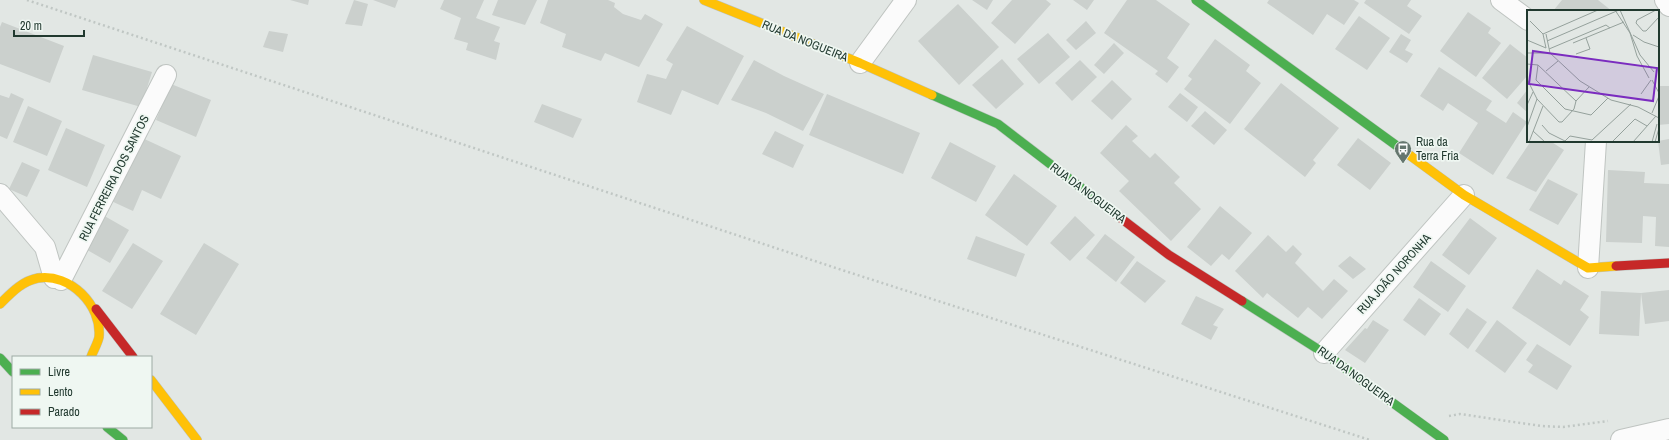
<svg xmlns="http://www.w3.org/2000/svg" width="1669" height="440" viewBox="0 0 1669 440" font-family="'Archivo Narrow',sans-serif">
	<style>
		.building { fill: #cbd0cd }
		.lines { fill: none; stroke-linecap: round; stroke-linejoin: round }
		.street-casing { stroke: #bfc4c1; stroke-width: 22 }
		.fast-casing { stroke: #bcc3bf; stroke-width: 10 }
		.slow-casing { stroke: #bcc3bf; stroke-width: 10 }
		.jam-casing { stroke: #bcc3bf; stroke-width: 10 }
		.path { stroke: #c0c7c4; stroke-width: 2.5; stroke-dasharray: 2 3; stroke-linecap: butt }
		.street { stroke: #fbfbfb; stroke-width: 20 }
		.fast { stroke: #4caf50; stroke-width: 9 }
		.slow { stroke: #ffc107; stroke-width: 9 }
		.jam { stroke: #c62828; stroke-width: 9 }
		.labels { text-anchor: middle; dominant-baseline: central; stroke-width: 3.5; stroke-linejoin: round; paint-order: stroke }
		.street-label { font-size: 12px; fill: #21392f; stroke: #eff7f2 }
		.poi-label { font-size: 12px; fill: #21392f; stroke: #eff7f2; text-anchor: start }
		.inset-road { fill: none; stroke: #95a19c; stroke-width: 1 }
		.view { fill: #7b2cbf; fill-opacity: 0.15; stroke: #7b2cbf; stroke-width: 2 }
		.inset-edge { fill: none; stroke: #21392f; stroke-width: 2 }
	</style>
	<rect width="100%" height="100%" fill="#e2e7e4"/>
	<!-- building -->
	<path class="building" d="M290,0H309L308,5Z
		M354,0L368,4L362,26L345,24Z
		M373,0H398L395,8Z
		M444,0H484L476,18L500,27L494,41L500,43L496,60L466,50L468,43L454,39L461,18L440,9Z
		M498,0H537L525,25L492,15Z
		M548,0H608L615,3L614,7L623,14L641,20L645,14L663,24L639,67L605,53L601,61L562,47L566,34L540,23Z
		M972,0H993L987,10Z
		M1012,0H1046L1051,4L1015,44L991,23Z
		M1073,0H1094L1087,10Z
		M1127,0H1156L1190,24L1167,58L1179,67L1167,83L1155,74L1158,71L1104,33Z
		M1269,0H1354L1359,3L1344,25L1327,14L1313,35L1267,3Z
		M1366,0H1411L1407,6L1422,16L1409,34L1364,3Z
		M1562,0H1598L1612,11H1553Z
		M958,4L999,47L959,85L918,41Z
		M1468,12L1491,28L1488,33L1501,43L1476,77L1440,51Z
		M1359,16L1390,38L1367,70L1335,49Z
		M1086,21L1096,33L1076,50L1066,40Z
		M2,22L64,46L50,83L0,64V27Z
		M687,26L744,56L718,105L682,90L671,115L637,102L647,74L666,79L673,64L666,60Z
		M269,31L288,34L283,52L263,47Z
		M1048,33L1070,57L1039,84L1017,59Z
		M1401,34L1411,40L1405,50L1413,54L1407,63L1389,52Z
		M1215,39L1250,65L1246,71L1261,83L1230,124L1184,89L1192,79L1188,76Z
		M1114,43L1124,53L1104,74L1094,65Z
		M1510,44L1528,58V75L1507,99L1482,78Z
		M93,55L152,72L141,107L82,90Z
		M1002,59L1024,84L996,109L972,85Z
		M754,60L784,76L824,94L803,131L766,113L731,100Z
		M1080,60L1097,77L1072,101L1055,83Z
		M1439,67L1492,101L1486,110L1506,123L1513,112L1527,122L1493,175L1459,153L1478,123L1448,103L1443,111L1420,96Z
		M1112,80L1132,99L1112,120L1091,101Z
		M1281,83L1339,128L1313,160L1316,163L1305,177L1244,129Z
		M171,84L211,100L196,137L156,120Z
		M1658,86H1669V124L1658,125Z
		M1528,89V113L1517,103Z
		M11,93L24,99L7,139L0,136V95L9,98Z
		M1180,93L1198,107L1187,122L1168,107Z
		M827,94L920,133L903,174L809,135Z
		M542,104L582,119L573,138L534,122Z
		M28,106L62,121L47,156L13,142Z
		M1205,111L1227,130L1214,145L1191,126Z
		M1126,125L1138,136L1132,141L1150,158L1155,153L1180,177L1174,183L1201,209L1171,241L1119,191L1129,181L1100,153Z
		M66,128L105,145L87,187L48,170Z
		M775,131L804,145L793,168L762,154Z
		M138,136L181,156L161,199L142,190L133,211L109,200Z
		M1358,138L1391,163L1370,190L1337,165Z
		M1669,139V164L1661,165L1658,141Z
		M1531,141H1550L1564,150L1536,192L1506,178Z
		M950,142L996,166L976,202L931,178Z
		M22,162L40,170L27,197L9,189Z
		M1608,170L1645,172L1644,183L1669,184V247L1655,246L1656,217L1643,216L1642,243L1606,242Z
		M1014,174L1057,206L1027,246L985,215Z
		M1548,179L1578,194L1558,225L1529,210Z
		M1220,206L1252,233L1229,260L1222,254L1211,266L1187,247Z
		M101,214L129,230L110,263L82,247Z
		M1075,216L1095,235L1070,261L1050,243Z
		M1470,218L1497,238L1469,275L1442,255Z
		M1105,234L1135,257L1116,282L1086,258Z
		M1268,235L1286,252L1293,245L1302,254L1295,263L1323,291L1334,279L1348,291L1322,319L1308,307L1298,318L1267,293L1263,298L1235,271Z
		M976,236L1025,254L1016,277L967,259Z
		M133,243L163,261L132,309L102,291Z
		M204,243L239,264L196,335L160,314Z
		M1350,256L1366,269L1353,279L1338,266Z
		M1137,261L1166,281L1145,303L1120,283Z
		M1431,261L1466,286L1448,312L1413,287Z
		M1537,269L1561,285L1564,280L1589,296L1580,310L1589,317L1570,346L1512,308Z
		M1669,290V321L1645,324L1641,293Z
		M1601,291L1641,293L1639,336L1599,334Z
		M1196,296L1224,309L1213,325L1218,327L1211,340L1181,324Z
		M1419,298L1441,314L1425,336L1403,320Z
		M1467,308L1487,322L1468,349L1449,334Z
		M1373,320L1389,330L1365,363L1345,350L1365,328L1367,329Z
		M1497,320L1527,343L1505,373L1475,351Z
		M1537,344L1572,366L1557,390L1528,372L1533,365L1526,360Z"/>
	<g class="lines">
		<!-- street casing -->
		<g class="street-casing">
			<path id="street" d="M1501,0L1528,20
				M1665,0L1669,6
				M860,63L906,0
				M0,194L45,247L54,278
				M1588,268L1596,141
				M61,280L166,75
				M1324,353L1464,195
				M1621,440L1669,429"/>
		</g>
		<!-- fast casing -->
		<g class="fast-casing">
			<path id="fast" d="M1196,0L1408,154
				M932,95L998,124L1101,203
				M1242,301L1324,353L1444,440
				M0,358L13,372
				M107,427L123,440"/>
		</g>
		<!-- slow casing -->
		<g class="slow-casing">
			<path id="slow" d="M704,0L860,63L932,95
				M1408,154L1464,195L1588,268L1616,266
				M0,304C11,293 22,281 38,278C70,273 102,305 99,337C98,343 93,351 91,357
				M151,380L197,440"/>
		</g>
		<!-- jam casing -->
		<g class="jam-casing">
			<path id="jam" d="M1101,203L1169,255L1242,301
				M1616,266L1669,263
				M96,309L133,357"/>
		</g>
		<!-- path -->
		<path class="path" d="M27,0L845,271L1370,440
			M1449,416L1460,414L1541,426L1563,427L1608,421"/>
		<!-- street -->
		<use href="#street" class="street"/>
		<!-- fast -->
		<use href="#fast" class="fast"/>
		<!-- slow -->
		<use href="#slow" class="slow"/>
		<!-- jam -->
		<use href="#jam" class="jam"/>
	</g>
	<!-- icons -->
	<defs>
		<g id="bus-pin" transform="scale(0.9)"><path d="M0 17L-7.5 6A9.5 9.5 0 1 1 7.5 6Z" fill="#65766e" stroke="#eff7f2"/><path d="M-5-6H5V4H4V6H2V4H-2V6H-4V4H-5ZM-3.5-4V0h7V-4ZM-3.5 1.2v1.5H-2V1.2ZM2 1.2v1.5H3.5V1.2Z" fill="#fff"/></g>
	</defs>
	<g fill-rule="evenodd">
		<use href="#bus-pin" x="1403" y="149"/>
	</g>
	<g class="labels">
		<!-- street labels -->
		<g class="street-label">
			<text transform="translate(805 41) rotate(22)">RUA DA NOGUEIRA</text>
			<text transform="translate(114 178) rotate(-63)">RUA FERREIRA DOS SANTOS</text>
			<text transform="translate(1088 193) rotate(37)">RUA DA NOGUEIRA</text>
			<text transform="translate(1394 274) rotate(-48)">RUA JOÃO NORONHA</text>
			<text transform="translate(1356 376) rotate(36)">RUA DA NOGUEIRA</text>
		</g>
		<!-- poi labels -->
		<g class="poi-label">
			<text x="1416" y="142">Rua da<tspan x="1416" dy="14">Terra Fria</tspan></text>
		</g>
	</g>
	<!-- overview -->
	<g transform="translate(1527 10)">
		<rect width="132" height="132" fill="#e2e7e4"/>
		<path class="inset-road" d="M88,0L103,23L110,46L122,68M93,0L113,45L127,62M129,0L110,10L109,13L116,21H119L132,7M3,11L16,24L19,38M16,24L71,0M19,24L23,43L53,71L84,90L111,97L132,108M106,25L117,32L132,37M0,30L19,38M20,31L92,0M46,33L97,12M22,39L79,15L83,18M0,43H23M49,44L63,39L59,28M0,54L11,55L49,91M11,55L9,70L38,99L64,105L81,88M19,61L31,51M0,69L10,89L32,112H35L47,99L49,91L62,77M125,70L132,83M114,84L124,70M0,95L6,82M125,103L132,86M15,115L22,123L38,131M0,117L10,89M6,121L18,132M2,132L16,96M37,132L43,126L65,130L104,94M85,132L108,109L120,116M106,132L129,106M125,132L130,114M128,132L132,118"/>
		<path class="view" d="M6,41L130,58L126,91L2,74Z"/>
		<rect width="132" height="132" class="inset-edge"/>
	</g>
	<!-- legend -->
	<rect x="12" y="356" width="140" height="72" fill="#eff7f2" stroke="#9daba4"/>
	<rect x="20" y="369" width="20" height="6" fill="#4caf50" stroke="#9daba4"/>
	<text x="48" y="376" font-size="12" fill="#21392f">Livre</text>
	<rect x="20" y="389" width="20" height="6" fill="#ffc107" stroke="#9daba4"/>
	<text x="48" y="396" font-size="12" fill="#21392f">Lento</text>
	<rect x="20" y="409" width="20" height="6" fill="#c62828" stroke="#9daba4"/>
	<text x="48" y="416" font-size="12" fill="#21392f">Parado</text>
	<!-- scale -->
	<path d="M14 30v6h70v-6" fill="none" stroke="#21392f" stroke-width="2"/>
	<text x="20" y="30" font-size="12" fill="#21392f" stroke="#eff7f2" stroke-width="3" paint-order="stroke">20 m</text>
</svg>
